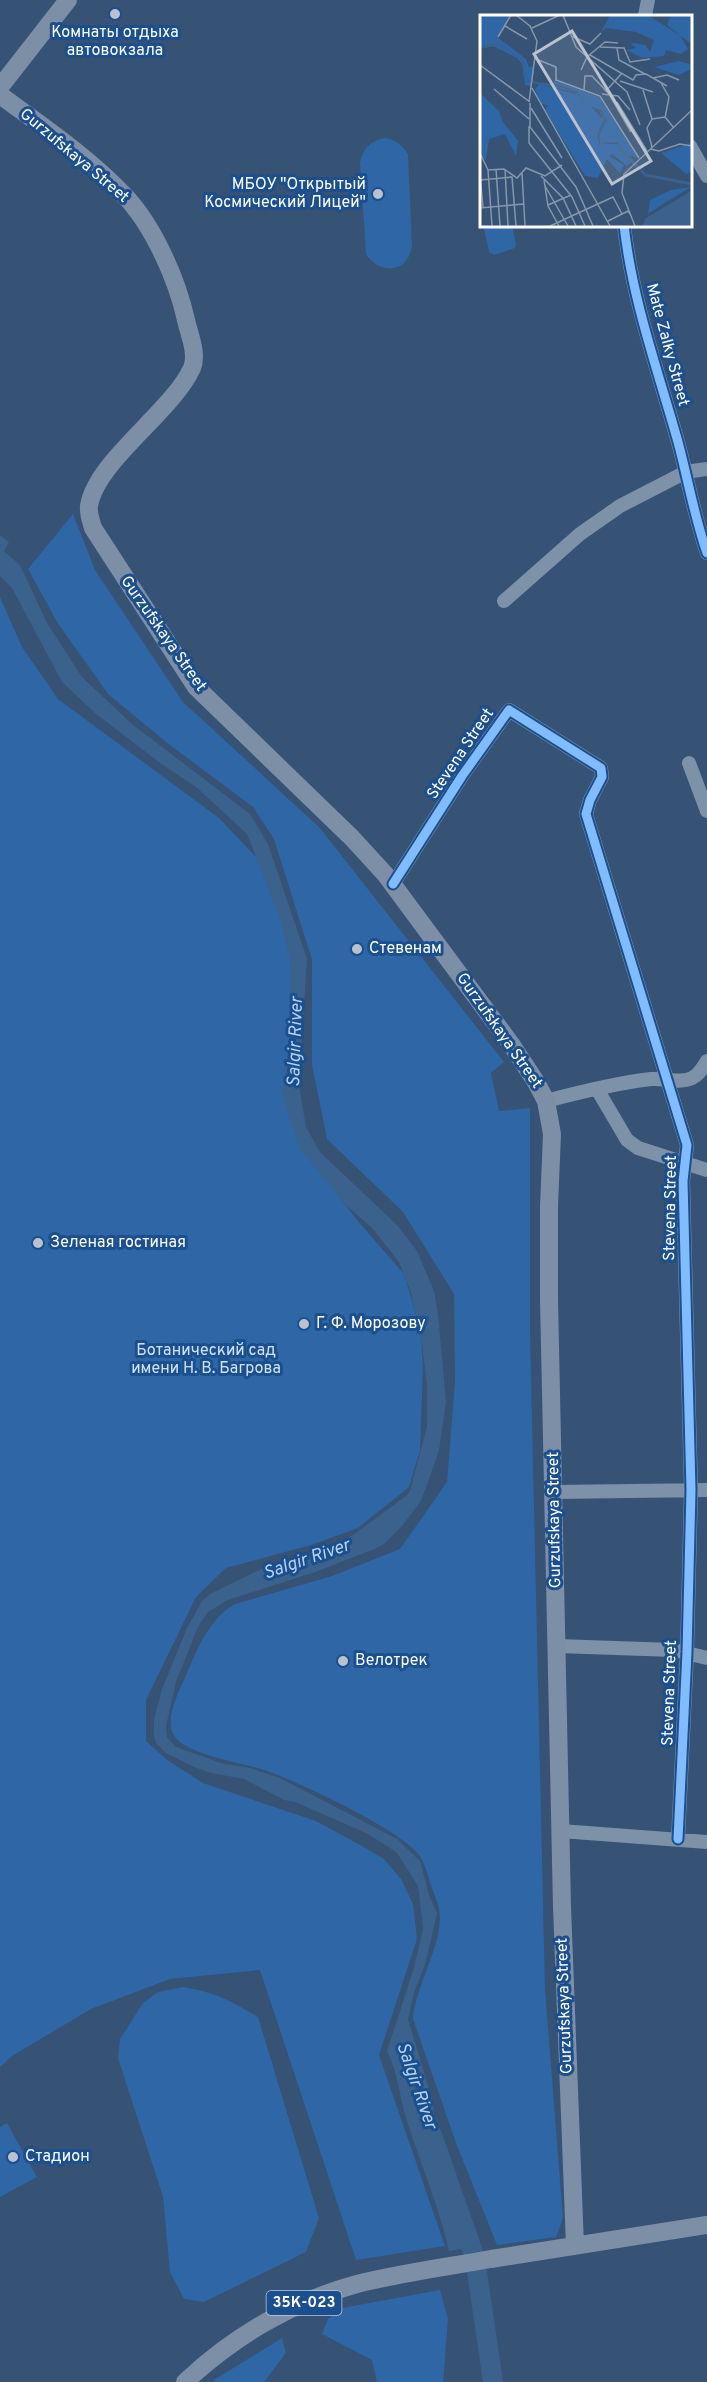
<svg xmlns="http://www.w3.org/2000/svg" width="707" height="2382" viewBox="0 0 707 2382" font-family="Overpass,sans-serif">
	<style>
		.green { fill: #2f66a5 }
		.water { fill: #3b618d }
		.lines { fill: none; stroke-linecap: round; stroke-linejoin: round }
		.river { stroke: #3b618d; stroke-width: 20 }
		.minor { stroke: #7d92a8; stroke-width: 14 }
		.major { stroke: #7d8ea7; stroke-width: 18 }
		.cycleway-casing { stroke: #1b4f8f; stroke-width: 13 }
		.cycleway { stroke: #80bcff; stroke-width: 9 }
		.poi-dot { fill: #b9c2ce; stroke: #1b4f8f; stroke-width: 2 }
		.labels { text-anchor: middle; dominant-baseline: central; stroke-width: 6; stroke-linejoin: round; paint-order: stroke }
		.shield { fill: #1b4f8f; stroke: #bbcadd; stroke-width: 1.5 }
		.shield-label { font-size: 15px; font-weight: bold; fill: #fff }
		.poi-label { font-size: 16px; fill: #fff; stroke: #1b4f8f; text-anchor: start }
		.street-label { font-size: 16px; fill: #fff; stroke: #1b4f8f }
		.park-label { font-size: 16px; fill: #cfe3fa; stroke: #1b4f8f }
		.water-label { font-size: 18px; font-style: italic; fill: #b5d3f5; stroke: #1b4f8f }
		.inset-river { fill: none; stroke: #3b618d; stroke-width: 3 }
		.inset-road { fill: none; stroke: #8697ac; stroke-width: 1.5 }
		.view { fill: #b9c2ce; fill-opacity: 0.15; stroke: #b9c2ce; stroke-width: 3 }
		.inset-edge { fill: none; stroke: #fff; stroke-width: 3 }
	</style>
	<rect width="100%" height="100%" fill="#365274"/>
	<!-- green -->
	<path class="green" d="M385,138C396,140 401,144 408,154L412,245C409,273 380,276 366,254L360,163C363,148 370,141 385,138Z
		M483,225H512L516,244L515,248L494,255L489,252Z
		M73,514L95,570L183,702L319,827L504,1062L491,1073L499,1111L530,1108V1332L545,1989L563,2218L556,2237L497,2245L456,2143L413,2019C415,1985 445,1942 439,1909C438,1902 434,1895 432,1888C428,1877 426,1865 419,1855C401,1830 295,1780 264,1770C244,1763 182,1754 173,1734C165,1716 180,1689 187,1673C198,1647 210,1618 235,1604L332,1576L400,1549L447,1482L455,1381L454,1294L403,1212L327,1139L312,1065V960L274,839L253,807L166,742L108,694L57,622L28,569Z
		M0,597L22,647L58,699L219,818L257,858L282,917L292,963L289,1044L302,1147L357,1220L404,1274L421,1331L423,1368L420,1450L409,1487L358,1528L311,1545L226,1568L196,1597L146,1700V1741L167,1760L203,1783L316,1821L362,1846L384,1859L401,1879L413,1904L417,1939L379,2055L445,2246L356,2260L260,1970L170,1979L91,2009L12,2056L0,2067Z
		M183,1987C215,1992 231,2001 258,2017L319,2218L306,2252L204,2302L184,2299L170,2272L163,2197L118,2058L120,2039L143,2003L158,1992Z
		M7,2123L37,2177L0,2197V2127Z
		M440,2290L448,2319L443,2382H377L372,2360L322,2334L328,2319L342,2308Z
		M282,2338L286,2353L264,2382H215L214,2380Z"/>
	<!-- water -->
	<path class="water" d="M0,535L9,542L4,551L20,565L47,623L82,677L132,724L250,814L268,844L307,959L299,1085L306,1127L320,1152L397,1225L417,1251L434,1291L438,1313L446,1402L439,1451L421,1501L402,1526L384,1544L375,1549L315,1572L228,1600L208,1612L198,1627L176,1682L166,1726L167,1737L176,1747L221,1763L250,1768L280,1778L397,1839L420,1861L429,1895L437,1913L426,1961L414,1993L408,2019L432,2099L446,2196L465,2233L482,2246L449,2251C439,2206 420,2163 406,2118C399,2095 398,2073 387,2051L414,1968L423,1928L418,1886L397,1853L390,1848L368,1834L295,1802L284,1800L244,1779L211,1773L194,1767L166,1753L156,1743L154,1735V1719L162,1689L187,1628L202,1601L210,1594L261,1569L323,1549L350,1537L406,1496L410,1491L427,1426V1386L422,1344L411,1293L399,1262L372,1228L346,1205L300,1149L281,1092L291,1031L290,959L280,919L247,834L196,787L160,763L95,713L62,682L12,588L0,576Z"/>
	<g class="lines">
		<!-- river -->
		<path class="river" d="M432,2135L475,2258L493,2382"/>
		<!-- minor -->
		<path class="minor" d="M645,16L648,0
			M690,146L707,176
			M624,225C632,299 658,371 678,442C688,479 694,516 707,553
			M504,601L580,534L620,506L686,472L707,469
			M689,763L707,811
			M393,884L462,776L509,710L601,768L602,777L590,800L586,814L687,1145L683,1181L691,1490L687,1652L678,1839
			M597,1089L627,1140L638,1148L707,1170
			M546,1101C580,1092 616,1083 651,1079C665,1078 679,1084 692,1078C699,1075 703,1067 707,1061
			M555,1492L707,1490
			M557,1646L674,1650L707,1658
			M561,1831L707,1842"/>
		<!-- major -->
		<path class="major" d="M0,87L68,0
			M0,95C42,126 88,157 124,195C153,225 177,279 186,320C189,334 198,354 192,368C172,412 96,461 89,506C88,513 91,521 93,528L196,687L352,838L385,874L511,1044L536,1082L546,1101L552,1134L549,1206V1299L562,1907L575,2246
			M185,2382C233,2337 293,2301 357,2284C401,2273 447,2267 491,2259C563,2247 635,2236 707,2225"/>
		<!-- cycleway casing -->
		<g class="cycleway-casing">
			<path id="cycleway" d="M624,225C632,299 658,371 678,442C688,479 694,516 707,553
				M393,884L462,776L509,710L601,768L602,777L590,800L586,814L687,1145L683,1181L691,1490L687,1652L678,1839"/>
		</g>
		<!-- cycleway -->
		<use href="#cycleway" class="cycleway"/>
	</g>
	<!-- markers -->
	<g class="poi-dot">
		<circle cx="115" cy="14" r="6"/>
		<circle cx="378" cy="194" r="6"/>
		<circle cx="357" cy="949" r="6"/>
		<circle cx="38" cy="1243" r="6"/>
		<circle cx="304" cy="1324" r="6"/>
		<circle cx="343" cy="1661" r="6"/>
		<circle cx="13" cy="2157" r="6"/>
	</g>
	<g class="labels">
		<!-- shield labels -->
		<rect class="shield" x="266.5" y="2291" width="75" height="24" rx="4.5"/>
		<g class="shield-label">
			<text x="304" y="2303">35К-023</text>
		</g>
		<!-- poi labels -->
		<g class="poi-label">
			<text x="115" y="33" text-anchor="middle">Комнаты отдыха<tspan x="115" dy="18">автовокзала</tspan></text>
			<text x="366" y="185" text-anchor="end">МБОУ "Открытый<tspan x="366" dy="18">Космический Лицей"</tspan></text>
			<text x="369" y="949">Стевенам</text>
			<text x="50" y="1243">Зеленая гостиная</text>
			<text x="316" y="1324">Г. Ф. Морозову</text>
			<text x="355" y="1661">Велотрек</text>
			<text x="25" y="2157">Стадион</text>
		</g>
		<!-- street labels -->
		<g class="street-label">
			<text transform="translate(74 156) rotate(40)">Gurzufskaya Street</text>
			<text transform="translate(667 345) rotate(75)">Mate Zalky Street</text>
			<text transform="translate(163 634) rotate(55)">Gurzufskaya Street</text>
			<text transform="translate(461 754) rotate(-56)">Stevena Street</text>
			<text transform="translate(499 1031) rotate(55)">Gurzufskaya Street</text>
			<text transform="translate(671 1208) rotate(-89)">Stevena Street</text>
			<text transform="translate(555 1520) rotate(-91)">Gurzufskaya Street</text>
			<text transform="translate(670 1693) rotate(-88)">Stevena Street</text>
			<text transform="translate(565 2006) rotate(-92)">Gurzufskaya Street</text>
		</g>
		<!-- park labels -->
		<g class="park-label">
			<text x="206" y="1351">Ботанический сад<tspan x="206" dy="18">имени Н. В. Багрова</tspan></text>
		</g>
		<!-- water labels -->
		<g class="water-label">
			<text transform="translate(296 1042) rotate(-88)">Salgir River</text>
			<text transform="translate(307 1560) rotate(-19)">Salgir River</text>
			<text transform="translate(416 2086) rotate(71)">Salgir River</text>
		</g>
	</g>
	<!-- overview -->
	<g transform="translate(480 15)">
		<rect width="212" height="212" fill="#365274"/>
		<path d="M4,0H31L17,22L46,44L49,52L54,51L52,71L45,70L42,49L37,43L13,31L0,34V7ZM130,0H168L201,21L208,34L201,39L186,35L184,41L162,43L146,35L156,33L151,29L155,28L165,30L170,37L174,25L156,17L126,13L121,17ZM180,0H211V29L187,10L190,2ZM199,46L210,49L211,54L199,60L174,52ZM74,65L119,82L158,143L149,141L137,127L120,128L119,120L127,106L121,95L109,91L96,76L74,69ZM59,69L99,80L124,105L117,120L119,129H137L152,147L147,151L132,139L129,141L144,150L140,158L127,144L118,163L105,161L65,95L68,90L61,89L55,75ZM0,78L19,96L23,107L38,126L36,141L25,119L9,124L6,145L2,144ZM211,128V157L206,159L181,138ZM211,172L183,189L168,199L170,185L191,175Z" fill="#2f66a5"/>
		<path d="M16,29H20L42,44L45,48V58L50,66L72,69L94,76L102,82L107,91L120,96L124,101L126,107L118,120L119,128L138,127L154,146L142,139L137,128L119,129L117,120L125,107L119,96L108,92L94,77L49,67L44,58L42,45ZM211,176V211H162L166,203Z" fill="#3b618d"/>
		<path class="inset-river" d="M0,32L19,29M147,141L166,160L212,169"/>
		<path class="inset-road" d="M36,0L50,11L57,26L49,87M83,0L96,32L147,77L160,110M25,11L47,24M52,13L80,0M91,21L110,29L121,18M18,22L31,0M120,32L144,33L150,47L170,44M137,33L139,45L165,59M110,40L153,65L156,60L166,59L187,71M56,44L76,52V65L120,81L159,143M0,50L50,87M101,55L107,42L125,27L138,28M173,63L187,60L199,65M140,66L173,77M181,68L189,82L185,103M52,73L130,211M14,74L49,104M104,75L105,61H112L129,79L151,117M163,75L172,104M126,76L142,58M122,79L138,81L150,95M137,87L167,136M50,88V112L96,172L113,211M51,93L82,143M172,104L185,102L194,113M49,111V128L92,182L105,211M172,132L167,113L172,104M170,134L179,136L200,129L212,131M0,138L8,155M16,154L20,211M25,154L28,211M42,158L45,211M0,159L3,192M61,161L83,183L96,211M0,165L32,162L36,211M64,165L68,191L79,211M65,171L88,211M68,190L91,180M0,193L43,189M128,206L148,196L150,199M12,211L8,155L24,154L37,163L46,153L65,161L82,150M70,211L133,182L142,199M155,211L142,178L144,159L212,95"/>
		<path class="view" d="M92,16L171,146L132,169L54,39Z"/>
		<rect width="212" height="212" class="inset-edge"/>
	</g>
</svg>
